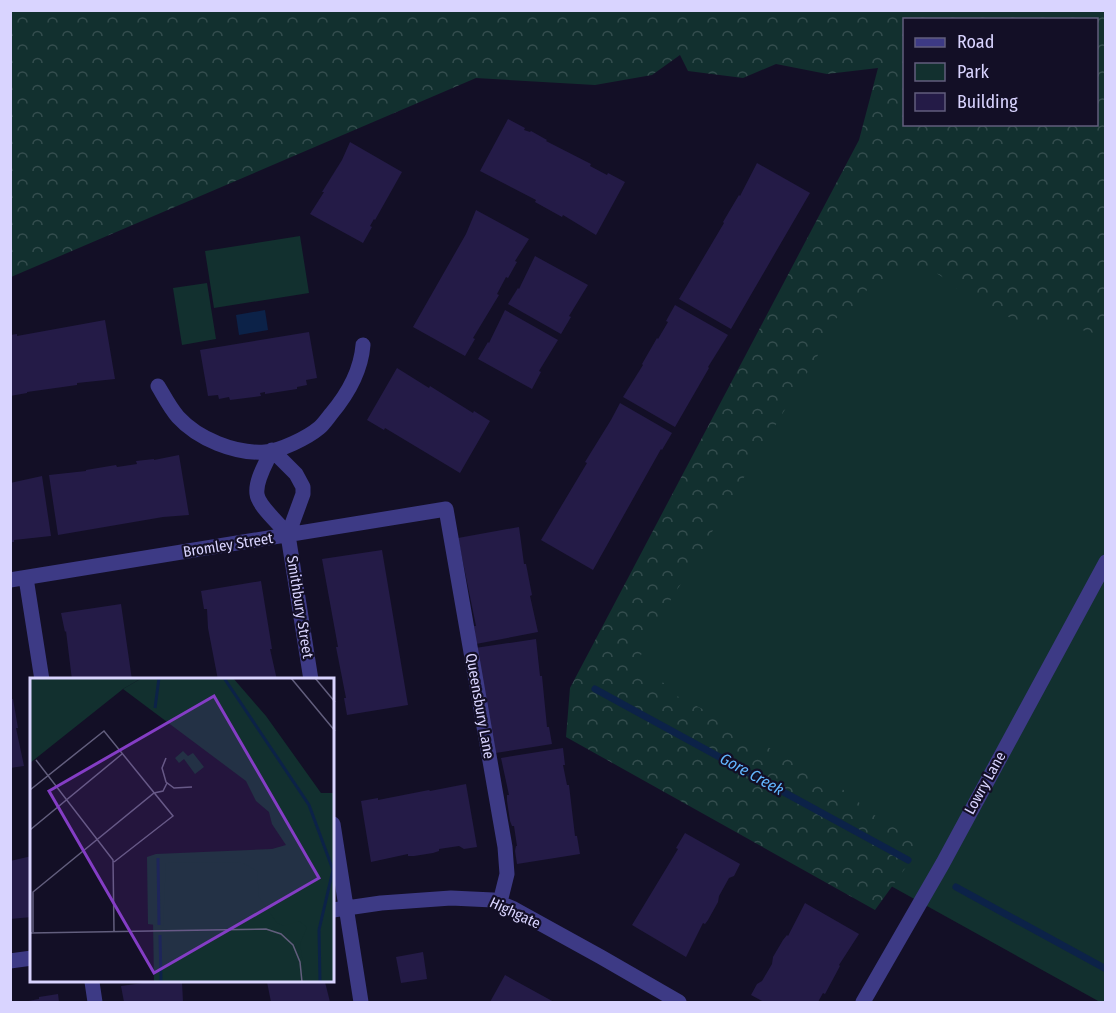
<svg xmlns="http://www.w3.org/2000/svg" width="1116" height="1013" viewBox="0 0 1116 1013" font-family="'Fira Sans Condensed',sans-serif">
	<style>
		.green { fill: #12302f }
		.forest { fill: url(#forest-crowns); fill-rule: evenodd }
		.water { fill: #0c2248 }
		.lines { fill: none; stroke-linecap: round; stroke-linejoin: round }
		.stream { stroke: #0c2248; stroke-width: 7 }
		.building { fill: #241b47 }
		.minor { stroke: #3d3a85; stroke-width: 15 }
		.labels { text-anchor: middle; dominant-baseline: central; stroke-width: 4.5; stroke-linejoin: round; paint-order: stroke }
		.street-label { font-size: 15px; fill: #d9d4ff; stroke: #130f26 }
		.water-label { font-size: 16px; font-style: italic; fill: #62b6ff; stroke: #130f26 }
		.inset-river { fill: none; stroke: #0c2248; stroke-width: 3 }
		.inset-road { fill: none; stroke: #625e7d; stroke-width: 1.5 }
		.view { fill: #843dc5; fill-opacity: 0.15; stroke: #843dc5; stroke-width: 3 }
		.inset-edge { fill: none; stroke: #d9d4ff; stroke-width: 3 }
	</style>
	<defs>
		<pattern id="forest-crowns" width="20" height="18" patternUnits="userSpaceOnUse" patternTransform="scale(1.5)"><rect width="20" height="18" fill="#12302f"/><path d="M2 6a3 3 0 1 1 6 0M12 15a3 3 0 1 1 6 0" fill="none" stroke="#344d4e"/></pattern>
	</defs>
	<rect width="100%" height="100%" fill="#130f26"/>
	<!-- green -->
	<path class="green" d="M1105,11V1002H1100L577,712L910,125L1096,124V20Z
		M300,236L309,293L214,308L205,251Z
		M207,283L216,339L182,345L173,288Z"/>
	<!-- forest -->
	<path class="forest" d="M11,10L1105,11V330L1098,334L1061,325L1042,329L1025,323L992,311L979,298L960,292L950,282L930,269H920L885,278L867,290L855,308C832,312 830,332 821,350L717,522L699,558L674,594L645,645L638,663L652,679L664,683L673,694L722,719L745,734L847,792L871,813L922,845L875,910L566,737L570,688L859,140L878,68L827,74L776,64L743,78L688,71L680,55L652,75L595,85L476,78L11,277ZM904,20H1096V124H904Z"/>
	<!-- water -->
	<path class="water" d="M265,310L268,330L239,335L236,315Z"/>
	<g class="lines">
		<!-- stream -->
		<path class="stream" d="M595,689L908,860
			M956,887L1106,969"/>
	</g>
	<!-- building -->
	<path class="building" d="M508,119L525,128L524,130L530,132L531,131L547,140L546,141L591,164L590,166L607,175L608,173L625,182L596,235L563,215L562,217L535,202L536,200L480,171Z
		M350,142L402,172L375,220L374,219L370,226L372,227L363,243L310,214L324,192H322L342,160Z
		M757,163L810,193L731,329L679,299L724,223L723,222L739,195L740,196Z
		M476,210L529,239L515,261L517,262L508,278L506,277L497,294L499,295L473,338L475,339L465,356L413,327L466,234Z
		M535,256L588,285L569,316L571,317L561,334L508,304L518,288L519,289Z
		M675,305L728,335L708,367L709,368L675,427L623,397L643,365L642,364L657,338L658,339L668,322L666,321Z
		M505,310L558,340L539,371L541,372L532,389L478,359L488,342L489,343Z
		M105,320L115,379L77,383V385L27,392V393L10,396V335L17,334V336Z
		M309,332L317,378L306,380L307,385L297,387V389L265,394V392L260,393L261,396L230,400L229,397L219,399L218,395L208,396L200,350Z
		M397,368L429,388L430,386L473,413L474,411L490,421L460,473L385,428L384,430L367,420Z
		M620,403L672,433L662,450L661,449L593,570L541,540L587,463L585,462L611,420Z
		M179,455L189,515L163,517L58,535L49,475L86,471V470L116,465L117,467L137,464L136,461L154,459V460Z
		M42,476L51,536L14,540V542H10V483Z
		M519,527L524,564H526L532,595L530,596L538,632L476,644L474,626H476L458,538Z
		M382,550L408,705L347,715L344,698H346L336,647H338L322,559Z
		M261,581L272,649H270L277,680H218L208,628L207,609H204L201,591Z
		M121,604L132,680H72L66,631L65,632L61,613Z
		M536,639L540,676H542L547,727H549L552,744L489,754L475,648Z
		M10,699H13L18,728H16L24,766L10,768Z
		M563,748L565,765H563L567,785H569L575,836H577L580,854L517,864L515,851L516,846H517L514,826H512L510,821L507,801V795H509L501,758Z
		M466,784L477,847L464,849L459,846L439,849V851L433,853L414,856H408V854L371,862L361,801L378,798V800L429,790L430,791Z
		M685,833L740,864L734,876L729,878L719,896L718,902L708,920L705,924L703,923L686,957L632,925L678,849L676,848Z
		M32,856V917L10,919V861Z
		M805,903L859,934L839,965L840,966L825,994L823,993L818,1002H764L751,995L757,984L762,981L772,964L773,957L783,940L787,935L788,936Z
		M423,952L427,979L401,983L396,957Z
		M505,975L554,1002H490Z
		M150,982H182L183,1002H124L121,986Z
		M267,982H325L330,1002H271Z
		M58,994L59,1002H23L39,999V997Z"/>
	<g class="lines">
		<!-- minor -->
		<path class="minor" d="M158,386C164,396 170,408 178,417C198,439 235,454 265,452C280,451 307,438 319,428C323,425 327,419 331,414C347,395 361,370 363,345
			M288,535C281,525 258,506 257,494C255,480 267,462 272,450L296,474L303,487V494L288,535L311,680
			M26,578L42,680
			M10,580L446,509L505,847L507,874L500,902
			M333,824L361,1002
			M333,910L381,903L451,898L493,900L514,909L601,957L679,1002
			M10,961L32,958
			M92,982L95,1002
			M863,1002L943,863L1106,562"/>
	</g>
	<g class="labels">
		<!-- street labels -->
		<g class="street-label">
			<text transform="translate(228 545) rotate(-9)">Bromley Street</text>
			<text transform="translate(300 607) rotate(81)">Smithbury Street</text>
			<text transform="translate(480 706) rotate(80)">Queensbury Lane</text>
			<text transform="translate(985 783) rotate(-61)">Lowry Lane</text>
			<text transform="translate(515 913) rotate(25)">Highgate</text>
		</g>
		<!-- water labels -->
		<g class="water-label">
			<text transform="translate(752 774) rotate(29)">Gore Creek</text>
		</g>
	</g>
	<!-- overview -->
	<g transform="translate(30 678)">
		<rect width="304" height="304" fill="#130f26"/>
		<path d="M0,0H112L93,11L0,85ZM153,73L158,78L163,75L174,89L165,96L154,81L149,85L145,80ZM304,177V304H124L122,179Z" fill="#12302f"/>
		<path d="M112,0H203L236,38L291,115H304V304H276L270,266L277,249L269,243L254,248L247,245L229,219L227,193L213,185L136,184L133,248L118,246L117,179L126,176L242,171L256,167L242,146L239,134L226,123L216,103L93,11Z" fill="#12302f"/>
		<path class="inset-river" d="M194,0L279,127L303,192L289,252L290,304M125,30L129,0M128,180L129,247M130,257L131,304"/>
		<path class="inset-road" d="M261,0L305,53M285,0L305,24M136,80L132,90L136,104L144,110L162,109M6,82L83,182L84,253M0,112L74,53L143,138L84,184M0,152L92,76M3,254V214L124,115L133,113L137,105M0,255L236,251L251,256L263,267L270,284L272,304"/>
		<path class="view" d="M184,18L289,200L124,295L19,113Z"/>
		<rect width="304" height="304" class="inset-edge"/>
	</g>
	<!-- border -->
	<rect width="1116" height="1013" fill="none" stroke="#d9d4ff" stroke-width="24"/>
	<!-- legend -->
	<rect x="903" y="18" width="195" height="108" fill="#130f26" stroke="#625e7d" stroke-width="1.5"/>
	<rect x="915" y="38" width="30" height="9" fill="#3d3a85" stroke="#625e7d" stroke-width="1.5"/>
	<text x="957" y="48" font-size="18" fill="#d9d4ff">Road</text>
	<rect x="915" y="63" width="30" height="18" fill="#12302f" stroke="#625e7d" stroke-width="1.5"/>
	<text x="957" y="78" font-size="18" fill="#d9d4ff">Park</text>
	<rect x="915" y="93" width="30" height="18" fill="#241b47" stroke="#625e7d" stroke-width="1.5"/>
	<text x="957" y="108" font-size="18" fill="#d9d4ff">Building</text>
</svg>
